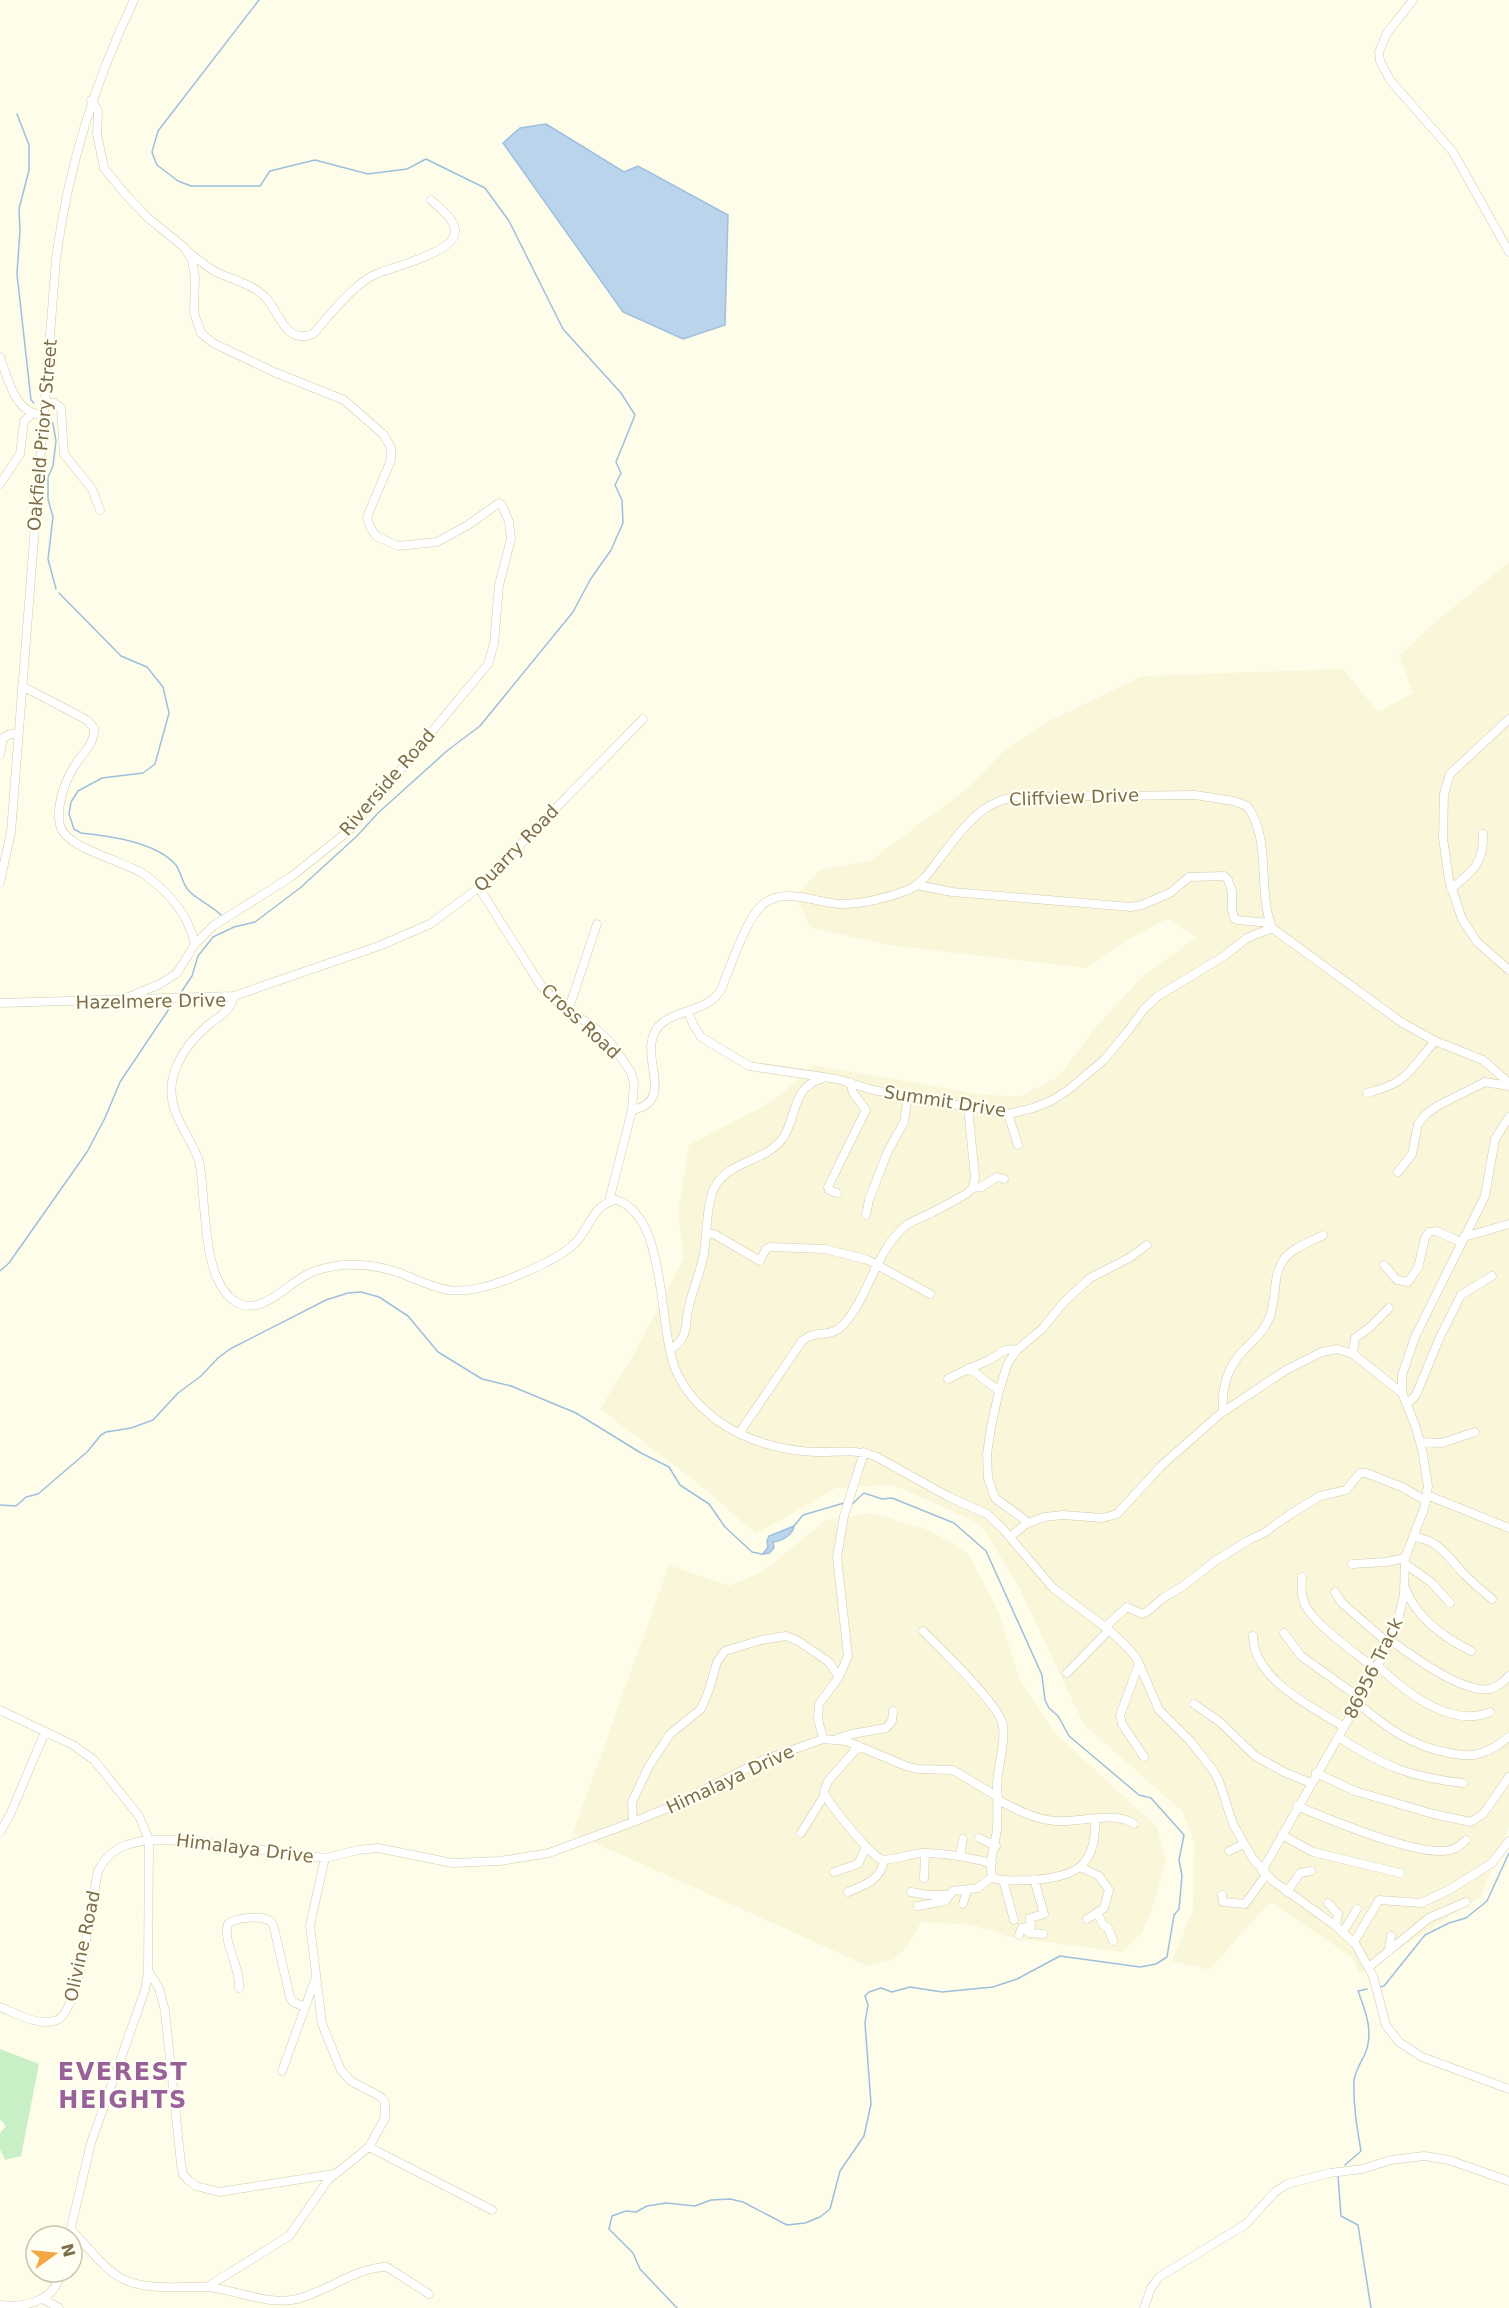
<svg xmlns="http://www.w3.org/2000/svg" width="1509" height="2308" viewBox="0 0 1509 2308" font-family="'DejaVu Sans',sans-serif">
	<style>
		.residential { fill: #f9f6d9 }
		.green { fill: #c8efc5 }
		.water { fill: #bad4eb; stroke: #9fbfde; stroke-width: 1.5 }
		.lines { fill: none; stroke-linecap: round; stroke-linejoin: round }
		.stream { stroke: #9fbfde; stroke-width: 1.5 }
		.minor-casing { stroke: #d3caad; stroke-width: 9 }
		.minor { stroke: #fff; stroke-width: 8 }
		.labels { text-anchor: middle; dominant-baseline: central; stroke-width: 4.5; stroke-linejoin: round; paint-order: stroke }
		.street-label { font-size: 18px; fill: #7d6d49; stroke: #fffef2 }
		.district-label { font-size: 24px; font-weight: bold; letter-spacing: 1.5px; fill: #996199; stroke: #fffef2 }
	</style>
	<rect width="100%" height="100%" fill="#fefde9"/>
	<!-- residential -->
	<path class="residential" d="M1509,562V1826L1481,1896L1360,1974L1353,1958L1270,1902L1209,1970L1172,1961L1193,1910L1194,1842L1182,1811L1084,1725L1017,1583L980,1524L894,1485L836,1488L756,1534L700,1485L600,1409L633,1356L684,1258L678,1213L689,1145L773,1101L814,1065L978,1094L1018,1097L1058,1077L1101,1021L1144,975L1197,937L1168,918L1126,941L1087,968L887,945L810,927L796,896L820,870L870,861L967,789L1003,752L1043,724L1143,676L1343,669L1378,712L1413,693L1399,656L1433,624Z
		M872,1513L931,1531L968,1553L998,1611L1020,1680L1053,1731L1157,1827L1166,1861L1153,1906L1142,1933L1122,1952L1009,1937L974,1925L921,1922L908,1945L894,1959L868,1966L573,1833L669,1565L729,1586L762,1572L826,1520Z"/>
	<!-- green -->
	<path class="green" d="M0,2049L39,2064L21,2156L5,2160L0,2149V2133L6,2126L0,2119Z"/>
	<!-- water -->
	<path class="water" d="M546,124L624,172L638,166L728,215L725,325L683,339L623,312L503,143L520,128Z
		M794,1526C793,1535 782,1541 773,1542L774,1548L769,1553L763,1554L768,1547L767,1541L769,1536Z"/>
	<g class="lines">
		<!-- stream -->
		<path class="stream" d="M17,114L29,145V170L19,209L20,231L17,274L31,400L34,403
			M50,419L53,424L56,441L53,466L48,477V499L53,517L48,559L56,589
			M59,593L121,656L147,667L163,687L169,713L155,764L143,773L102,778L78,791L71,802L69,814L74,829L81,833C110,836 156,842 176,865C181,872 182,883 188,890C197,900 210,904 221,915
			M180,994L192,976L198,956L213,937L234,927L255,922L300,888L357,836L378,813L448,750L480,726L573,612L590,580L611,550L623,523L622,500L615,485L621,473L616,462L635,415L621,393L563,329L509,221L485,188L426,159L407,169L368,174L315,160L270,171L260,186H191L178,181L157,165L154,158L152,152L158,131L259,0
			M0,1271L9,1263L87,1152L105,1118L120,1082L175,1000
			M0,1505L16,1506L26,1497L38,1494L87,1452L101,1435L106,1432L131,1428L153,1420L178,1393L201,1376L218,1358L230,1349L326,1300L348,1293L361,1292L379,1297L408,1316L438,1352L482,1379L511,1386L576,1413L641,1453L669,1467L680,1485L709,1504L725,1527L752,1552L762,1554
			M794,1526L803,1515L844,1503
			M1380,1987L1384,1986L1425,1935L1449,1923L1466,1918L1487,1901L1509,1853
			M1345,2165L1361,2151C1357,2128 1353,2104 1354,2080C1355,2072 1361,2062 1365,2054C1374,2033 1366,2012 1358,1991L1367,1989
			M1338,2176L1341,2216L1358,2225L1371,2308
			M677,2308L640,2269L633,2253L609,2229L612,2216L626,2211L636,2212L647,2206L666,2203L695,2206L711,2200L730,2199L743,2202L787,2225L805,2223L820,2217L830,2209L840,2171L864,2136L871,2104L865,2023L868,2005L865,1996L869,1992L881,1988L892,1992L910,1987L942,1992L993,1987L1017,1979L1060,1956L1140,1967L1156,1964L1167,1957L1174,1915L1179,1909L1182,1876L1179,1860L1184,1835L1151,1798L1139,1795L1069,1736L1058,1716L1049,1708L1045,1700L1042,1675L986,1551L954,1523L892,1498L882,1499L864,1493L852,1504"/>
		<!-- minor casing -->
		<g class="minor-casing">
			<path id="minor" d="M1413,0L1387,33L1379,52L1380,61L1390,80L1453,152L1509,252
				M91,100L98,111L97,134L104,168L126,195L148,218L184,247L192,260L195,277L194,313L201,333L213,343L274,372L344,400L384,435L391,448V460L367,517L370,527L376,536L398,546L437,542L468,525L499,503L502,505L509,522L511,539L499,585L494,644L488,664L366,811L352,828L291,877L213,926L195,944L177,973L160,984L119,1001
				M189,253C198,259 207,267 216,272C233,280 253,284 266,298C280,314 286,345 313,334C330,315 356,280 381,272C396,267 449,252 454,236C460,222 439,208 431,200
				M0,357C8,379 15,414 43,415
				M45,402L54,403L61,408L64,454L92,489L100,510
				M0,484L20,454L24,421L32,414
				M22,686L87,720L94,728C95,745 81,754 74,767C64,783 56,807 60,825C65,849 126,861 145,875C170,893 188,914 195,944
				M1509,719L1450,774L1444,794L1443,838L1449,880L1462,919L1477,942L1509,970
				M0,754L3,738L10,734H18
				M0,882L11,832L56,259C68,168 94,83 134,0
				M917,885L952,892L1131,907L1142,905L1170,893L1189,877L1224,876L1228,880L1232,891V909L1234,918L1237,920L1270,923
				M479,888L542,987L560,1005L594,1027L610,1042L631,1072L634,1084L632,1110L609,1201
				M1451,889C1473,871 1484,863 1483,834
				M234,996C230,1012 219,1016 207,1026C183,1047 163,1078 175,1111C181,1128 193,1143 199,1161C207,1198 200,1280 236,1302C261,1317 287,1284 308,1274C319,1269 331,1266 343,1265C361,1264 379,1266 397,1272C414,1278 430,1287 448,1290C477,1294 513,1278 539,1266C552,1260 567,1252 577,1241C590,1226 594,1204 616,1200C669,1216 657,1331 677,1373C686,1393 701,1408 718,1421C746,1441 783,1451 817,1452C838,1452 855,1449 875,1456L949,1497L987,1514L1003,1529L1053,1588L1109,1630L1128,1648L1137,1659L1159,1710L1191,1742L1213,1770L1219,1781L1233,1824L1253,1859L1273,1881L1336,1926L1356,1945L1373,1976L1386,2025L1399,2042L1422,2057L1509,2089
				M0,1003L234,996L379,946L430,924L485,883L504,861L643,719
				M568,1011L597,924
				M688,1011L693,1024L701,1037L749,1066L837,1079L873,1090L1008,1114L1033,1108L1051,1101L1068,1090L1104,1060L1128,1031L1144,1009L1158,996L1224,956L1247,938L1272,928
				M1367,1093C1408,1083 1409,1071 1435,1041
				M632,1110C681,1101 631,1049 662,1023C678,1010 704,1011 718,994C723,988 724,981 727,974C735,955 747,919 762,905C785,886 815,903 841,904C862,904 888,898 908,890C921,884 929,873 937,862C959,834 980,799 1019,797L1195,795L1234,801L1247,806C1272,839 1257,890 1272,928L1401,1022L1435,1041L1483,1060L1509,1083
				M1008,1114L1018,1145
				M1398,1172L1412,1154L1418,1124L1426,1114L1439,1105L1485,1082L1509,1086
				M973,1188L981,1187L997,1177L1004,1179
				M837,1193L829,1190L828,1187L866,1110L853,1093L850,1082
				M866,1215L869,1200L887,1153L904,1122L908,1096
				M707,1233L714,1234L760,1261L766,1249L770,1247L825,1249L868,1260L930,1294
				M1464,1237L1509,1224
				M1384,1265L1397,1280L1408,1282L1418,1268L1425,1238L1429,1232L1436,1231L1461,1242
				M670,1350C690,1337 684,1326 689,1306C693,1288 701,1271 704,1253C707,1233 706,1212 712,1193C724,1160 764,1164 783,1138C797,1117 792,1087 821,1079
				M1353,1354L1355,1338L1369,1328L1389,1308
				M969,1368L999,1391
				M948,1379C961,1372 973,1367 987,1361C998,1357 1002,1346 1017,1350
				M1407,1404L1416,1395L1440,1337L1461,1295L1492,1276
				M1223,1412C1221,1388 1228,1365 1245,1349C1255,1339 1265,1330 1270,1316C1277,1297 1272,1276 1284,1259C1293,1247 1311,1242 1323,1235
				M740,1432L802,1341C815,1329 830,1339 843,1325C869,1297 875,1253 904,1227C911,1221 921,1218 929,1214C942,1208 953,1201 966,1194L973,1188L975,1177L968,1108
				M1420,1442L1442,1443L1475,1432
				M1427,1495L1509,1528
				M1029,1523L995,1498L988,1478L987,1454L991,1427L999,1391L1008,1363L1017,1350L1042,1329L1064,1302L1090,1278L1129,1258L1147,1245
				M1010,1537L1026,1524L1044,1517L1063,1515L1102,1518L1117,1514L1161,1466L1220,1414L1286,1370L1322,1352L1337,1349L1353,1354L1402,1393
				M1413,1537C1438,1539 1447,1556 1464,1574C1473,1583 1482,1591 1492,1599
				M1352,1564L1386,1562L1405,1558
				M1405,1564L1431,1582L1450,1603
				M1302,1577C1301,1587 1301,1596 1305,1605C1316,1626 1356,1653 1375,1669
				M1406,1590C1417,1618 1445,1638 1471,1651
				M1335,1592L1342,1603L1388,1643
				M1105,1627L1127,1607L1142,1614L1148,1611L1163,1598L1183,1586L1215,1561L1249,1540L1264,1533L1289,1515L1320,1496L1346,1490L1360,1473H1366L1402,1487L1426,1501
				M923,1631C940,1648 996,1702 1002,1722C1007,1742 997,1766 997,1787C997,1800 998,1814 997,1828C996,1843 987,1865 993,1878C1004,1882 1019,1880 1031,1880C1074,1877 1097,1868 1095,1819
				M1284,1633L1301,1656L1360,1698
				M1253,1636C1253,1679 1312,1707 1344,1727
				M1390,1640C1411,1655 1463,1694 1490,1689C1498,1687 1503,1682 1509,1676
				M1139,1664L1120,1715L1122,1724L1144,1757
				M1377,1665C1404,1691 1450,1729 1490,1712
				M1067,1673L1109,1630
				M1357,1703C1386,1727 1411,1746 1449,1753C1460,1755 1471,1757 1481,1753C1492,1750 1500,1744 1509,1737
				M1194,1704L1220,1722L1255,1756L1286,1773L1311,1783
				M0,1710L73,1745L94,1760L139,1816L149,1840C126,1843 109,1849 98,1871C92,1898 80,2011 57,2020C39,2027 17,2014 0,2007
				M1338,1737C1384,1766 1409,1777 1463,1783
				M838,1738L852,1734L886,1728L892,1721L893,1711
				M823,1739L818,1719L819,1704L839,1677L848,1656L837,1557L844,1516L864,1452
				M859,1746L828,1781L824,1792C827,1802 871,1856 881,1859C891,1862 911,1853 923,1853C947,1853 969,1858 992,1863
				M1316,1773L1355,1791L1433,1814L1471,1822L1483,1814L1509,1777
				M998,1800C1015,1809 1036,1820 1056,1821C1078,1823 1115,1810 1134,1824
				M1297,1806C1328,1819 1420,1858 1450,1850C1457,1849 1461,1844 1466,1840
				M633,1822L632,1802L649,1766L670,1734L701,1709L709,1690L717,1662L725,1651L761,1640L786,1636L798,1641L829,1662L839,1677
				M0,1832L10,1815L45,1732
				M801,1833L824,1796
				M1282,1835L1313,1852L1400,1873
				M979,1838L996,1846
				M1229,1851L1244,1844
				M960,1856L963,1839
				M1080,1867L1099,1876L1109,1890L1104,1908L1087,1919
				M1262,1871L1352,1713L1385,1652L1398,1620L1404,1595L1405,1558L1424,1509L1428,1486L1422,1449L1415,1425L1402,1393V1375L1415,1337L1485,1196L1495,1139L1509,1117
				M834,1872L858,1864L866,1847
				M924,1878L925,1853
				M1003,1880L1014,1920
				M848,1892C865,1885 881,1880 884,1860
				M911,1892L927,1895H949
				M1287,1892L1300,1873L1311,1871
				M1222,1895L1223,1902L1245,1904L1266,1875
				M1328,1903L1338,1914L1336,1926
				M963,1904L967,1890
				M918,1906L945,1901L953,1891L978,1888L992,1877
				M1098,1914L1103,1925L1108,1928L1113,1941
				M1022,1928L1030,1933L1043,1934
				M1343,1932L1357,1909
				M1019,1935L1022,1928L1031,1926L1030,1918L1044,1914L1034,1879
				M1354,1942L1379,1900L1421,1903L1449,1890L1492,1863L1509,1841
				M1389,1951L1391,1936
				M1369,1967L1429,1918L1466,1902
				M148,1971L159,1988L165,2011L181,2164L183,2174L188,2180L196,2186L219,2192L334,2174
				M239,1988C241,1967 222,1942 228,1924C235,1918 259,1915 268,1920C272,1921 273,1925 274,1928L290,1997L293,2002L305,2007
				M282,2071L315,1980
				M369,2147L492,2210
				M70,2229C87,2245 103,2269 123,2279C147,2291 180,2286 206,2287C235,2289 267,2306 297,2299C327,2292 356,2267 387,2267L429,2294
				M69,2236L91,2143L145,1990L148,1971L149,1840H187L325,1858L358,1850L378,1848L452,1863L500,1861L549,1853L633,1822L670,1807L761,1761L823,1739L846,1741L906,1766L917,1769L953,1770L998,1797
				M207,2287L289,2236L328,2180L369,2147L385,2118V2102L381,2097L351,2081L341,2070L322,2024L310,1925L325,1858
				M43,2299L59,2308
				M0,2305C27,2308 54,2301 62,2272
				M1144,2308L1151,2288L1159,2277L1246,2224L1275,2192L1287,2184L1330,2173L1362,2169L1391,2160L1424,2156L1449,2160L1509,2181"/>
		</g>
		<!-- minor -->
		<use href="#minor" class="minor"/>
	</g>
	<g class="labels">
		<!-- street labels -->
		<g class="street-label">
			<text transform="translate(42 435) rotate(-85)">Oakfield Priory Street</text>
			<text transform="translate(387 782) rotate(-49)">Riverside Road</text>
			<text transform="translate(1074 797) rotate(-2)">Cliffview Drive</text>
			<text transform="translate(516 848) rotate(-46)">Quarry Road</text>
			<text transform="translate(151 1001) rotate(-1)">Hazelmere Drive</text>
			<text transform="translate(581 1021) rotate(43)">Cross Road</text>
			<text transform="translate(945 1101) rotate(9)">Summit Drive</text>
			<text transform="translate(1373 1668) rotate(-64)">86956 Track</text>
			<text transform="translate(730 1779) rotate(-25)">Himalaya Drive</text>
			<text transform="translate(245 1848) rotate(7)">Himalaya Drive</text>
			<text transform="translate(82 1946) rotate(-78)">Olivine Road</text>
		</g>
		<!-- district labels -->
		<g class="district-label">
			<text x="123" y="2072">EVEREST<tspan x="123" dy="28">HEIGHTS</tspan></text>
		</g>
	</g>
	<!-- north arrow -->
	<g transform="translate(54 2254) rotate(75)"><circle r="28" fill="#fffef2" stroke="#cbc4ae" stroke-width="1.5"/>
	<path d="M0-4.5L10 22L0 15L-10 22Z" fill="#f4a643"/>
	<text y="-9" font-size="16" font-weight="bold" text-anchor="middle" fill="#7d6d49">N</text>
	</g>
</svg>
